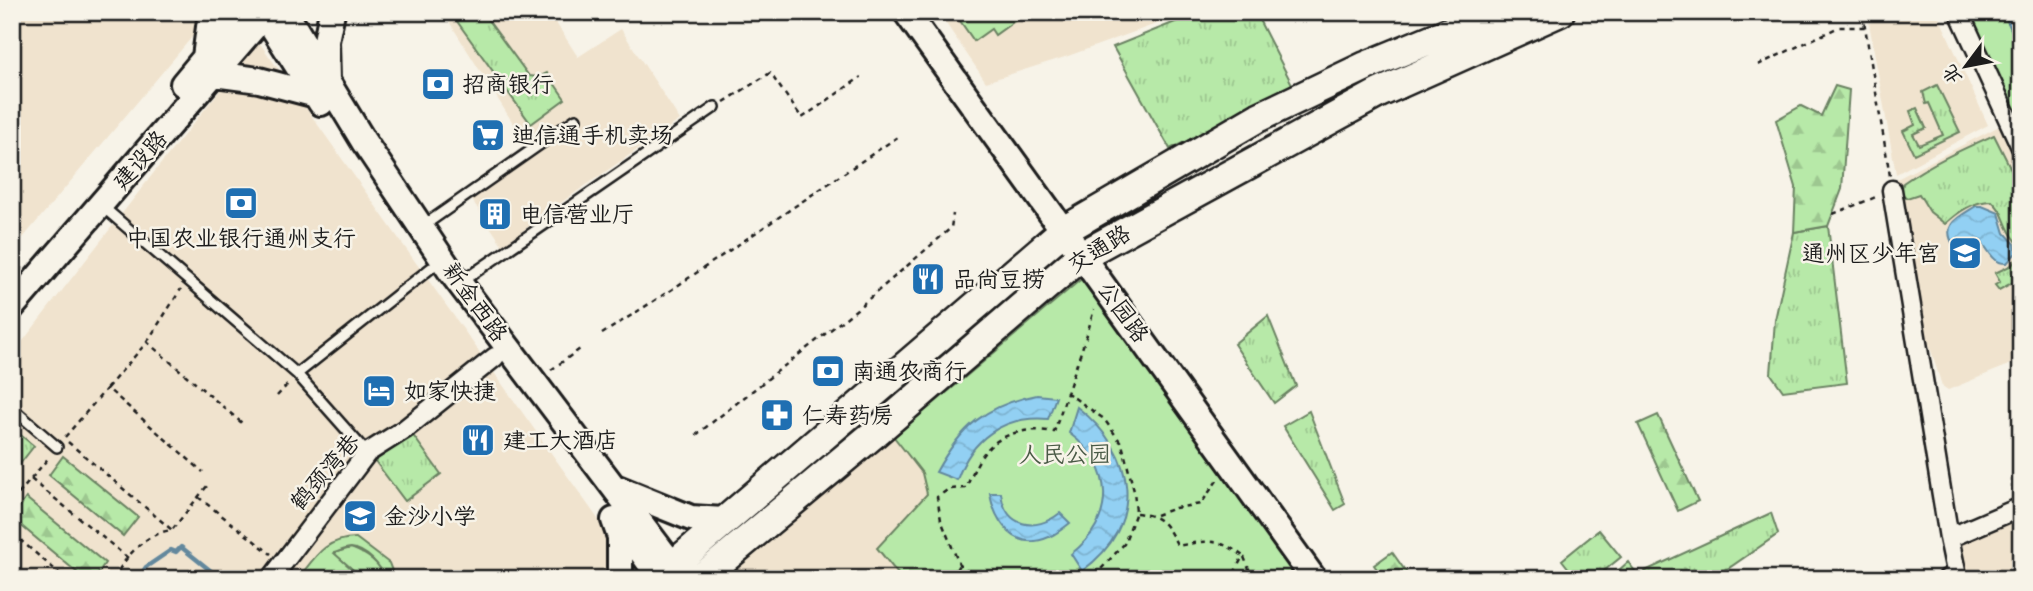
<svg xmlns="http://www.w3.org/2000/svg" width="2033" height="591" viewBox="0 0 2033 591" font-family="Sriracha,'LXGW WenKai TC',sans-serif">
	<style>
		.built { fill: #f0e3ce }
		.grass { fill: url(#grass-tufts); stroke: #6a8262; stroke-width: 2 }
		.forest { fill: url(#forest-firs); stroke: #6a8262; stroke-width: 2 }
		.green { fill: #b7e9a8; stroke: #6a8262; stroke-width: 2 }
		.water { fill: url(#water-waves); stroke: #63889d; stroke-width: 2 }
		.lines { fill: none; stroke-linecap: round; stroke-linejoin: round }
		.stream { stroke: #63889d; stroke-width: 4.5 }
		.lane-casing { stroke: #1c1c1c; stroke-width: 14 }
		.street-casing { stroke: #1c1c1c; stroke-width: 23 }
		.secondary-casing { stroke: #1c1c1c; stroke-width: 30 }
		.primary-casing { stroke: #1c1c1c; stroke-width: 33 }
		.path { stroke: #1c1c1c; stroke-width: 2.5; stroke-dasharray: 5 5; stroke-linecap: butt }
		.lane { stroke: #f7f3e8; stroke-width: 9 }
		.street { stroke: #f7f3e8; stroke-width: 18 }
		.secondary { stroke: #f7f3e8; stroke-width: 24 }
		.primary { stroke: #f7f3e8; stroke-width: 28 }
		.labels { text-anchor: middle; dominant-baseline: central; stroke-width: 5; stroke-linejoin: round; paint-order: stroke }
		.poi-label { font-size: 23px; fill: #1c1c1c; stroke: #f7f3e8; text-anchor: start }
		.street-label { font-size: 23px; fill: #1c1c1c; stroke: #f7f3e8 }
		.park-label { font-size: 23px; fill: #4a5a46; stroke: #f7f3e8 }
	</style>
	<defs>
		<pattern id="grass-tufts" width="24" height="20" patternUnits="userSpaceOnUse" patternTransform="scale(1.75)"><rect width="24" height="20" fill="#b7e9a8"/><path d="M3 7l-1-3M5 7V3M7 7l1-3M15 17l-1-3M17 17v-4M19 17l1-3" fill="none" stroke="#9dc790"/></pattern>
		<pattern id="forest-firs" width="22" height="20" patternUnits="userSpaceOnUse" patternTransform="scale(1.75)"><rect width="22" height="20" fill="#b7e9a8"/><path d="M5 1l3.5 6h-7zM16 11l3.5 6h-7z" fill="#9dc790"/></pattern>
		<pattern id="water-waves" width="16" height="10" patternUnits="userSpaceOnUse" patternTransform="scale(1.75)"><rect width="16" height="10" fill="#92d0f3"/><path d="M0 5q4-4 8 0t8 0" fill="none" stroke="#7db2d0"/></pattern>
	</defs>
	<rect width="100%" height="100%" fill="#f7f3e8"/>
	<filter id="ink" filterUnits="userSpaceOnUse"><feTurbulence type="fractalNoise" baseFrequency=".0143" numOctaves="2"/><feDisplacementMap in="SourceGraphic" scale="14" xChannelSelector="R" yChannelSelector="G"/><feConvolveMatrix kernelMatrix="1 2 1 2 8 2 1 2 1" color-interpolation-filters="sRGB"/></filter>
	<g filter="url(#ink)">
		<!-- built -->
		<path class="built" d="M12,12H213L12,251Z
			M443,12H549L578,57L621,29L680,120L546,213L503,246L468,194L530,150Z
			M938,12H1189L1068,56L986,82Z
			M1893,12H1937L1988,125L1896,174L1869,23Z
			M259,42L640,578V579H12V355L159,166Z
			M2009,121L2021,147V360L1948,390L1942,386L1919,311L1897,179Z
			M894,437L923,473L927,494L877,548L902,579H723Z
			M2021,507V579H1958L1949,538Z"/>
		<!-- grass -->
		<path class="grass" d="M482,12L529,76L539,77L547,73L565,99L531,124L451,13Z
			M1200,12H1255L1295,90L1170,149L1113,47Z
			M1937,85L1960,132L1914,154L1903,131L1915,125L1910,111L1917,108L1926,128L1913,134L1919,145L1943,135L1929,103L1926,104L1923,92Z
			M1994,135L2021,189V252C2019,241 2014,240 2010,232C2002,218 2005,214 1992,201C1973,201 1958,212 1945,224L1930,212L1919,194L1907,198L1901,193L1903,183C1931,163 1963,149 1994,135Z
			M1828,226L1847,383L1783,391L1771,374L1775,320L1794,232Z
			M2021,253V278L1999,290L1995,285L2000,282L1995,273L2012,265Z
			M1268,316L1296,386L1274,403L1234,344Z
			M1309,411L1345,504L1335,510L1283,426Z
			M12,428L34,446L12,474Z
			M412,434L441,474L405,501L375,461Z
			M1771,513L1778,534L1729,568L1699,579H1653L1645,571Z
			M1599,530L1621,557L1594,579H1577L1562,560Z
			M351,548C366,554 381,562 385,579H364L333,553Z
			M1628,562L1641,579H1609Z"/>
		<!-- forest -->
		<path class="forest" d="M1835,86L1849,90L1842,189L1828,226L1794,232L1796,187L1776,120L1801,106L1821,116Z
			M1658,415L1698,501L1678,511L1638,424Z
			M63,456L138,517L123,536L49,475Z
			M26,498L105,563L94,579H85L12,518Z
			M1392,552L1411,579H1384L1374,565Z"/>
		<!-- green -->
		<path class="green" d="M954,12H1027L995,35L991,29L974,41Z
			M1957,12H2003L2021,50V149Z
			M1086,275L1308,579H902L877,548L927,494L922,473L894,437Z
			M356,538L389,563L395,579H385C382,566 365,549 351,548C346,548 338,552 334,553L363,579H298C316,556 324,539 356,538Z"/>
		<!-- water -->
		<path class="water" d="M2003,12H2021V50Z
			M1976,206H1982L1999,213L2005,233L2015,244L2016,253L2007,263C1992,264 1990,250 1980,241H1973L1963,247L1954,246C1940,224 1959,217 1976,206Z
			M1037,395L1056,397L1048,419C1004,415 971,439 957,480L936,472C961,427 985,405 1037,395Z
			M1077,407C1137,453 1147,524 1082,571L1071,554C1116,520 1115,467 1069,433Z
			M990,493H1001C1005,527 1035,533 1060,513L1070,523C1060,531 1048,540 1035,541C1009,544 993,515 990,493Z"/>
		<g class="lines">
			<!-- stream -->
			<path class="stream" d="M138,579L146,567L171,550L176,552L181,547L216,575L213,579"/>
			<!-- lane casing -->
			<g class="lane-casing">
				<path id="lane" d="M102,206L297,374
					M423,226L576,119
					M461,282L715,107
					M12,408L57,447
					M367,453L297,374L431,268"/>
			</g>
			<!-- street casing -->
			<g class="street-casing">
				<path id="street" d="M1959,12L2021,147
					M1892,190L1949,538
					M271,579L367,453L405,429L495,357
					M1947,579L1957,576L1949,538L2021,507"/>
			</g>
			<!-- secondary casing -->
			<g class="secondary-casing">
				<path id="secondary" d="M263,12L321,103
					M285,12L364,142L451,272L683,579
					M906,12L1314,579
					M205,57L211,12
					M214,74L259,80L316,95
					M327,80L326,41L332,12
					M183,84L243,12
					M12,307L267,12
					M617,488L691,518L724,520
					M614,520L620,537V579
					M622,525L661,579"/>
			</g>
			<!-- primary casing -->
			<g class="primary-casing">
				<path id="primary" d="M657,579L1063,231L1259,117L1366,66L1497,12
					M700,579L875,433L1081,256L1379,93L1560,12"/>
			</g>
			<!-- path -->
			<path class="path" d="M1880,12L1864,21L1890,176
				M1758,65L1839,27H1865
				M724,102L770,73L802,118L861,77
				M1833,214L1876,197
				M602,334L671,290L899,136
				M147,342L181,289
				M551,370L580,349
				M107,388L147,342L242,423
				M1066,392L1104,419L1122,444L1134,491L1136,512L1124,544L1092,579
				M277,396L289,383
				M696,435L857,309L951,228L953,214
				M65,437L107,388L203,472
				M68,442L172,530
				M31,479L128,558
				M198,497L271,554
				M12,502L50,456
				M1136,513C1162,516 1165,523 1178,546C1207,540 1219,538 1243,556L1231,579
				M1156,515L1175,508L1201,504L1218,479
				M12,533L66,579
				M1244,557L1251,574L1260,579
				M2017,564L2021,568
				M114,579C125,556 146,533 172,530L207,486
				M952,579L959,564
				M976,579L959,564L941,520L937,497L949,489L966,488C971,477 976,463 984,453C1001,432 1028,427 1054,432L1088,331L1094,309"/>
			<!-- lane -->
			<use href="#lane" class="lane"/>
			<!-- street -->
			<use href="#street" class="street"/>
			<!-- secondary -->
			<use href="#secondary" class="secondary"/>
			<!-- primary -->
			<use href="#primary" class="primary"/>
		</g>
	</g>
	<!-- icons -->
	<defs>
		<g id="bank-square" transform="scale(1.75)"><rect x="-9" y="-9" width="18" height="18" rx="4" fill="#1f6fb2" stroke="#f7f3e8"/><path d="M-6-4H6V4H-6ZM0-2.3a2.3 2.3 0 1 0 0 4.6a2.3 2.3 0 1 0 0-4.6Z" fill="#fff"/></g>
		<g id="supermarket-square" transform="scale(1.75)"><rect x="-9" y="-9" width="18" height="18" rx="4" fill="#1f6fb2" stroke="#f7f3e8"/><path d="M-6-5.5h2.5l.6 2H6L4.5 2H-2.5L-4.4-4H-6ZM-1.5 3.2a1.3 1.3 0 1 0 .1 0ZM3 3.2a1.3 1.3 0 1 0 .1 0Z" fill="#fff"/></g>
		<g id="building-square" transform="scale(1.75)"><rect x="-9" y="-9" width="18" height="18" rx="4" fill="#1f6fb2" stroke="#f7f3e8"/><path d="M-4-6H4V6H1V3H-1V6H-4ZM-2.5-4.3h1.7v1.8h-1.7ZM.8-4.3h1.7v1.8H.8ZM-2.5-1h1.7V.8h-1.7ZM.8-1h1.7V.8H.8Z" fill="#fff"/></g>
		<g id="school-square" transform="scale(1.75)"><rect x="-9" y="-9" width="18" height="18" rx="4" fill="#1f6fb2" stroke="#f7f3e8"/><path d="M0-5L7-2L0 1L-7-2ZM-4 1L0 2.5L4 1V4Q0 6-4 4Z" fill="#fff"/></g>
		<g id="restaurant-square" transform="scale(1.75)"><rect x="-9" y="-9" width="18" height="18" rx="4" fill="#1f6fb2" stroke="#f7f3e8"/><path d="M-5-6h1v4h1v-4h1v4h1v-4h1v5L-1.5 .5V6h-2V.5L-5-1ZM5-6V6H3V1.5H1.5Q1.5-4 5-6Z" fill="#fff"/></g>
		<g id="hotel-square" transform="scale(1.75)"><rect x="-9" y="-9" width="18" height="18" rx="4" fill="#1f6fb2" stroke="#f7f3e8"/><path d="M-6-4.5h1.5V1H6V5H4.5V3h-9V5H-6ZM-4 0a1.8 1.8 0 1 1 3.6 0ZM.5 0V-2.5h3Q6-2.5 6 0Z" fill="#fff"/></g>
		<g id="pharmacy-square" transform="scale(1.75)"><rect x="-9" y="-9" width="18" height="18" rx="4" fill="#1f6fb2" stroke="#f7f3e8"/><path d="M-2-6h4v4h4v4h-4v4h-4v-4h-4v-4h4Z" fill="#fff"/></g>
	</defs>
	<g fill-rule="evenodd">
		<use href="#bank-square" x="438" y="84"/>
		<use href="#supermarket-square" x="488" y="135"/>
		<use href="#bank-square" x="241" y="203"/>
		<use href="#building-square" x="495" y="214"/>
		<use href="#school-square" x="1965" y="253"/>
		<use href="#restaurant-square" x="928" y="279"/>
		<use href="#bank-square" x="828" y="371"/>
		<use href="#hotel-square" x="379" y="391"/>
		<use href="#pharmacy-square" x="777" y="415"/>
		<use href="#restaurant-square" x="478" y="440"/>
		<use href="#school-square" x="360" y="516"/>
	</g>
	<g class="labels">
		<!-- poi labels -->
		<g class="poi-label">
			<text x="462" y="84">招商银行</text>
			<text x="512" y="135">迪信通手机卖场</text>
			<text x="520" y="214">电信营业厅</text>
			<text x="241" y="238" text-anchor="middle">中国农业银行通州支行</text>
			<text x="1940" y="253" text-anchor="end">通州区少年宫</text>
			<text x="953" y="279">品尚豆捞</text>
			<text x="852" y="371">南通农商行</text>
			<text x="404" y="391">如家快捷</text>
			<text x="802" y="415">仁寿药房</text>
			<text x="503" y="440">建工大酒店</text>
			<text x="384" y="516">金沙小学</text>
		</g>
		<!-- street labels -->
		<g class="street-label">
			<text transform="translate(140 160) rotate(-49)">建设路</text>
			<text transform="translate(1099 249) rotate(-32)">交通路</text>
			<text transform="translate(475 302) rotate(54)">新金西路</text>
			<text transform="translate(1123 312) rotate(54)">公园路</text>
			<text transform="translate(325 472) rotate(-49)">鹤颈湾巷</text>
		</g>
		<!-- park labels -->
		<g class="park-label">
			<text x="1065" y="454">人民公园</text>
		</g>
	</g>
	<!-- margin -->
	<rect width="2033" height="591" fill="none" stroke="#f7f3e8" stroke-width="42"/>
	<rect x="21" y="21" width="1991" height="549" fill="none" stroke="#1c1c1c" stroke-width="2.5" filter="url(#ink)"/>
	<!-- north arrow -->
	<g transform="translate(1966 66) rotate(238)" stroke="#f7f3e8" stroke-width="5" paint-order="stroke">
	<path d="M0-5L12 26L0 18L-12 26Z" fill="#1c1c1c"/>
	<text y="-10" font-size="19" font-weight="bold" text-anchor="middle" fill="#1c1c1c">北</text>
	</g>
</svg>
